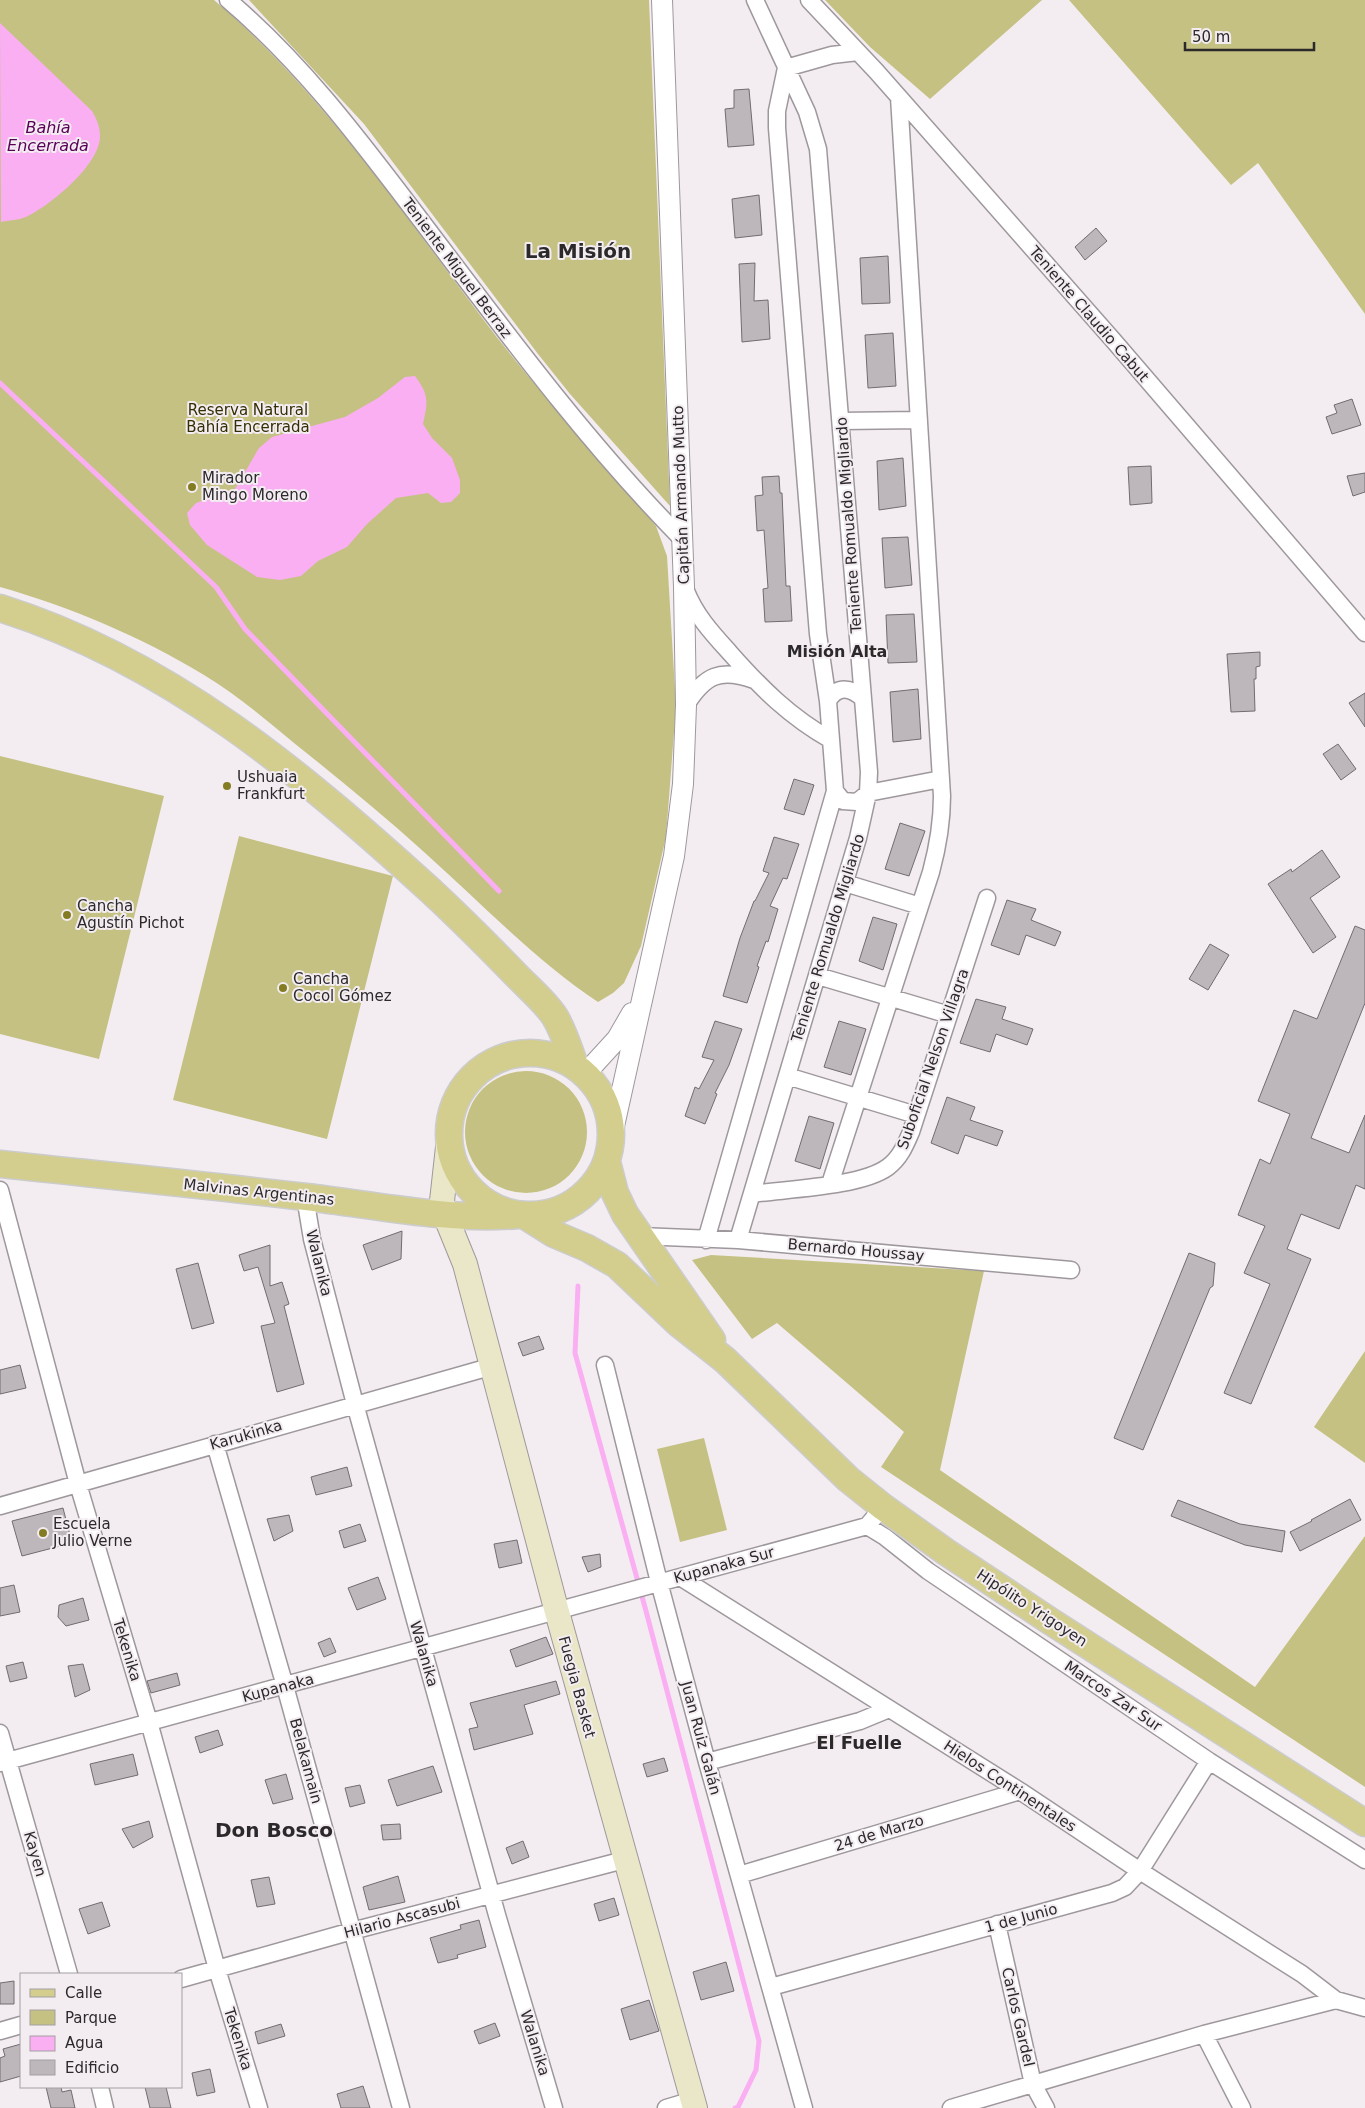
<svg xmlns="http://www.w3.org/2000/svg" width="1365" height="2108" viewBox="0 0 1365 2108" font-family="'DejaVu Sans',sans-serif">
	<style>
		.green { fill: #c5c183 }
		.water { fill: #faaff2 }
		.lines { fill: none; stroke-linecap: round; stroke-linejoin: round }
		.stream { stroke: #faaff2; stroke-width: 5 }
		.building { fill: #bdb7bc; stroke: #716c70 }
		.minor-casing { stroke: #9e989d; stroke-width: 19 }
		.tertiary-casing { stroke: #9e989d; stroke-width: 22 }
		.secondary-casing { stroke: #9e989d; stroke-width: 26 }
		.primary-casing { stroke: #ccc; stroke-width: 29 }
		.minor { stroke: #fff; stroke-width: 16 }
		.tertiary { stroke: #fff; stroke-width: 20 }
		.secondary { stroke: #e9e7c7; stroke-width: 24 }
		.primary { stroke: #d3ce8e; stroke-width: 26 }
		.poi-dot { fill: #837c22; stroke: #f3edf2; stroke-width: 2 }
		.labels { text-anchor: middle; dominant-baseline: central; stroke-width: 4; stroke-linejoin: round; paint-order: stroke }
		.street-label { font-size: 15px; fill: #2c292b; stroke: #f3edf2 }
		.park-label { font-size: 15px; fill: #332f03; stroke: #f3edf2 }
		.poi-label { font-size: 15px; fill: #2c292b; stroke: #f3edf2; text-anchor: start }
		.water-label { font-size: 16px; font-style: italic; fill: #5b0058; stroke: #f3edf2 }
		.neighbourhood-label { font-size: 16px; font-weight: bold; fill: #2c292b; stroke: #f3edf2 }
		.quarter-label { font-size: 18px; font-weight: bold; fill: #2c292b; stroke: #f3edf2 }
		.district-label { font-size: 20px; font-weight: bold; fill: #2c292b; stroke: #f3edf2 }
	</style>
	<rect width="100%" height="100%" fill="#f3edf2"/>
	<!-- green -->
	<path class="green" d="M0,0H214C322,92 401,211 486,323C539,393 600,458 656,526L667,556L676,706L666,837L641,946L624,983L613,993L598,1002C536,961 480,902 424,852C382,814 338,778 294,743C265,719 236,694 204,675C142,637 70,607 0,587Z
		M249,0H649L670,506L570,394L538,354L364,124Z
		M825,0H1042L930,99L870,47Z
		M1069,0H1365V314L1258,163L1231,185Z
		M0,756L164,796L99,1059L0,1034Z
		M239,836L393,876L327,1139L173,1100Z
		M465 1132a61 61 0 1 1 122 0a61 61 0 1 1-122 0Z
		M711,1255L984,1271L940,1470L1255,1687L1365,1536V1787L881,1467L904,1432L777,1323L752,1339L692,1260Z
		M1365,1351V1463L1314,1427Z
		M704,1438L727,1530L680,1542L657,1449Z"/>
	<!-- water -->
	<path class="water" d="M0,23L92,111C97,120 100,126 100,137C99,165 52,204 28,216C21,220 10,220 1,222Z
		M415,376C429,395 428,401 423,424L432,438L452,458L460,480V493L451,502L441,503L428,493L396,498L367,524L347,547L318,561L301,576L280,580L257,577L207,545L190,525L187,513L196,503L235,489L259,448L272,437L345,417L378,398L405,377Z"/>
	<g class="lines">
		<!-- stream -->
		<path class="stream" d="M0,383L216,587L245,629L499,891
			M578,1286L575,1353L646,1611L759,2041L756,2070L738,2107L735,2108"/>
	</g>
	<!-- building -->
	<path class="building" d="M749,89L754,145L728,147L725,109L734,108V90Z
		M759,195L762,235L735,238L732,199Z
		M1096,228L1107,241L1085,260L1075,247Z
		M888,256L890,303L862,304L860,258Z
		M755,263L754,301L768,300L770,339L742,342L739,264Z
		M893,333L896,386L868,388L865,335Z
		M1352,399L1361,425L1332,434L1326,417L1337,413L1334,405Z
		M903,458L906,506L879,510L877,461Z
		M1151,466L1152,503L1130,505L1128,467Z
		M1365,473V492L1353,496L1347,476Z
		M779,476L780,493H782L786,586H790L792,621L765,622L763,589L768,588L764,530L757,531L755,496L763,495L762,477Z
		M908,537L912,585L885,588L882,538Z
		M914,614L917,662L888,663L886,615Z
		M1260,652V666L1256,667V679H1254L1255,711L1231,712L1227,654Z
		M918,689L921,739L893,742L890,692Z
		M1365,693V727L1349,703Z
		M1338,744L1356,769L1341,780L1323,754Z
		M794,779L814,785L804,815L784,809Z
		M900,823L925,831L909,876L885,869Z
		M774,837L799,844L787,879L783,878L770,906L778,909L768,942L766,941L757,966L759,967L747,1003L723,996L740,938L754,901H755L769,873L763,871Z
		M1322,850L1340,877L1310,898L1336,937L1313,953L1268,884L1291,869L1292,872Z
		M1007,900L1036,909L1031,920L1061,932L1055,946L1026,935L1019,955L991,945Z
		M873,917L897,924L883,970L859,961Z
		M1355,926L1365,930V1003L1311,1138L1349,1153L1365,1115V1189L1356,1185L1339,1229L1301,1214L1287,1249L1311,1259L1251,1404L1224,1393L1270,1284L1244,1273L1265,1226L1238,1215L1260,1159L1270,1164L1290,1114L1258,1101L1294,1010L1317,1019Z
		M1210,944L1229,955L1208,990L1189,979Z
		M976,999L1006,1007L1002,1019L1033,1029L1027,1045L996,1034L990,1052L960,1043Z
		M715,1021L742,1029L729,1065L715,1093L717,1094L705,1124L685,1116L695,1087L699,1089L714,1060L702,1057Z
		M839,1021L866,1029L851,1075L824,1067Z
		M947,1097L975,1107L970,1120L1003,1131L997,1146L965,1135L958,1154L931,1143Z
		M809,1116L834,1123L820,1169L795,1161Z
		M402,1231L401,1259L372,1270L363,1245Z
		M270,1245V1286L282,1282L289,1304L284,1306L304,1384L277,1392L261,1326L275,1323L258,1267L244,1271L239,1255Z
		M1189,1253L1215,1263L1213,1286L1210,1288L1143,1450L1114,1438Z
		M198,1263L214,1323L192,1329L176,1269Z
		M539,1336L544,1349L523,1356L518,1343Z
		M20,1365L26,1388L0,1394V1370Z
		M347,1467L352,1486L316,1495L311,1477Z
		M1350,1499L1361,1520L1300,1551L1290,1532L1312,1521L1311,1520Z
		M1178,1500L1240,1524L1285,1531L1282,1552L1245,1545L1171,1516Z
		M63,1508L72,1543L22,1556L12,1521Z
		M289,1515L293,1531L274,1541L267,1519Z
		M360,1524L366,1541L344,1548L339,1531Z
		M517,1540L522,1563L499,1568L494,1544Z
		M600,1554L601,1567L588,1572L582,1557Z
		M378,1577L386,1599L357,1610L348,1588Z
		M14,1585L20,1612L0,1616V1588Z
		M83,1598L89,1620L66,1626L58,1617L59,1605Z
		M546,1637L553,1654L516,1667L510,1650Z
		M330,1638L336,1652L324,1657L318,1643Z
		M23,1662L27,1678L10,1682L6,1666Z
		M83,1664L90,1690L75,1697L68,1666Z
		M177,1673L180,1685L151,1693L147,1681Z
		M556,1681L560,1694L524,1705L533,1734L474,1750L469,1729L478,1727L470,1703Z
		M218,1730L223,1745L200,1753L195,1737Z
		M133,1754L138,1775L95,1785L90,1764Z
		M664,1758L668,1771L647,1777L643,1764Z
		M433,1766L442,1792L397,1806L388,1780Z
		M286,1774L293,1799L273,1804L265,1780Z
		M360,1785L365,1803L350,1807L345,1788Z
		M149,1821L153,1837L133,1848L122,1829Z
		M400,1824L401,1839L383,1840L381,1825Z
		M523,1841L529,1857L512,1864L506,1848Z
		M398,1876L405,1902L369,1910L363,1887Z
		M269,1877L275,1904L257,1907L251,1880Z
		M614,1898L619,1915L599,1921L594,1904Z
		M102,1902L110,1926L88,1934L79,1909Z
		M479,1920L486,1947L457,1955L458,1958L438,1963L430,1938L461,1929L460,1925Z
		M726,1962L734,1991L701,2000L693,1972Z
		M14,1981V2004H0V1983Z
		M649,2000L659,2031L630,2040L621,2009Z
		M495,2023L500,2036L479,2044L474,2031Z
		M281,2024L285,2036L258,2044L255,2032Z
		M21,2044V2076L0,2082V2058L5,2056L3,2049Z
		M210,2069L215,2092L197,2096L192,2073Z
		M363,2086L370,2108H341L337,2094Z
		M46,2087H61L62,2092L71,2090L75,2108H51Z
		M145,2087H166L171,2108H150Z"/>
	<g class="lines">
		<!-- minor casing -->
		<g class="minor-casing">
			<path id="minor" d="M228,0C306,66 365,147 426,227C507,334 588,444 683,540
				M809,0L876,71L1113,340L1365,633
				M786,68L832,55L858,52
				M841,421L919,420
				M686,591C696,616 712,633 730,653C761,688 790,717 831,740
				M828,701C837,685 851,687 863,699
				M686,705C705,675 720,668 754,680
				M835,791L843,801L857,802L868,793L941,779
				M845,883L920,906
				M818,976L949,1015
				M787,1076L916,1115
				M830,1184L931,872C938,846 942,822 942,796L899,97
				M0,1190L78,1484L149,1722L217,1969L259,2108
				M752,1194C786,1189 861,1187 888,1167C900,1158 905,1146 911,1132L987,898
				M305,1197L312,1239L355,1404L497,1915L554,2108
				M640,1236L738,1240L1071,1270
				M706,1240L835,791L828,701L818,634L777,128V111L786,68
				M738,1240L858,838L868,793L869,772L818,149L807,112L755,0
				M605,1365L659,1582L707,1762L804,2108
				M215,1444L285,1686L401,2108
				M0,1506L493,1366
				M867,1526L885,1537L928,1571L1209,1761L1365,1860
				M680,1577L1020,1791L1140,1871L1302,1974L1336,2000
				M0,1733L69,1974
				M707,1762L860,1721L889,1709
				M0,1763L867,1526L883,1507
				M739,1875L1020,1791
				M997,1924L1033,2084L1046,2108
				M181,1979L352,1931L624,1860
				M771,1987L1112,1893L1125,1887L1140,1871L1209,1761
				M0,2031L21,2025
				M1204,2034L1242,2108
				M100,2087L105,2108
				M666,2108L693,2100
				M951,2108L1204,2034L1336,2000L1365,2008"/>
		</g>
		<!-- tertiary casing -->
		<g class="tertiary-casing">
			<path id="tertiary" d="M585,1074L617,1039L632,1013
				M612,1135L674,856L683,784L686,705L684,587L662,0"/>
		</g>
		<!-- secondary casing -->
		<g class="secondary-casing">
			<path id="secondary" d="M449,1138L442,1201L445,1215L465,1264L557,1612L695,2108"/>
		</g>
		<!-- primary casing -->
		<g class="primary-casing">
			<path id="primary" d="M0,608C169,661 302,774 431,891C461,919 490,948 519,978C531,990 546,1003 555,1017C564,1032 569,1049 575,1066
				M449 1134a81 81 0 1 1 162 0a81 81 0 1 1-162 0Z
				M607,1162L615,1193L625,1214L712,1340
				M0,1164C102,1175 204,1185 306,1197C376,1205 447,1221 518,1215
				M524,1215L554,1234L587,1248L617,1265L678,1323L725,1360L848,1479L883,1507L946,1552L1050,1621L1365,1823"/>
		</g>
		<!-- minor -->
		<use href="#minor" class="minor"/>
		<!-- tertiary -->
		<use href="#tertiary" class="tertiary"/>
		<!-- secondary -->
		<use href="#secondary" class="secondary"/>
		<!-- primary -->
		<use href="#primary" class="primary"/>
	</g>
	<!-- markers -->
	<g class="poi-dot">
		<circle cx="192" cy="487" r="5"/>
		<circle cx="227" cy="786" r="5"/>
		<circle cx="67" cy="915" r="5"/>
		<circle cx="283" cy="988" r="5"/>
		<circle cx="43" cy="1533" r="5"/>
	</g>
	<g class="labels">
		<!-- street labels -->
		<g class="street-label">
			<text transform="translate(457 268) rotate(53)">Teniente Miguel Berraz</text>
			<text transform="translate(1089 314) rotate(49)">Teniente Claudio Cabut</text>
			<text transform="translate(681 495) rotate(-92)">Capitán Armando Mutto</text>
			<text transform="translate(849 525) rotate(-94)">Teniente Romualdo Migliardo</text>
			<text transform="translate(828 938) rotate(-73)">Teniente Romualdo Migliardo</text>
			<text transform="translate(933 1059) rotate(-71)">Suboficial Nelson Villagra</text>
			<text transform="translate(259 1192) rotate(6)">Malvinas Argentinas</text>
			<text transform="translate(856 1250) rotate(5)">Bernardo Houssay</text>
			<text transform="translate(319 1263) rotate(76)">Walanika</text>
			<text transform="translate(246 1435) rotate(-16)">Karukinka</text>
			<text transform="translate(724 1565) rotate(-15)">Kupanaka Sur</text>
			<text transform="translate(1032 1608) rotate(33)">Hipólito Yrigoyen</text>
			<text transform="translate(127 1650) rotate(73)">Tekenika</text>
			<text transform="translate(424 1654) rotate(74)">Walanika</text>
			<text transform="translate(577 1687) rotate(75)">Fuegia Basket</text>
			<text transform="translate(278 1688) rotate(-15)">Kupanaka</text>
			<text transform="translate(1113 1696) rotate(34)">Marcos Zar Sur</text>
			<text transform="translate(701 1738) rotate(75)">Juan Ruiz Galán</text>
			<text transform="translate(306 1761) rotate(75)">Belakamain</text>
			<text transform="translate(1010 1786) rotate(33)">Hielos Continentales</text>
			<text transform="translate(879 1833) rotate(-17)">24 de Marzo</text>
			<text transform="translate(35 1854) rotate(74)">Kayen</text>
			<text transform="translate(402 1918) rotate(-15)">Hilario Ascasubi</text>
			<text transform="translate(1021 1918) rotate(-15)">1 de Junio</text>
			<text transform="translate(1018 2017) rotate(77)">Carlos Gardel</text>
			<text transform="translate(238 2039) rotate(73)">Tekenika</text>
			<text transform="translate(535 2043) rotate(73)">Walanika</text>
		</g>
		<!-- park labels -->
		<g class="park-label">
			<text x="248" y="410">Reserva Natural<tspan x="248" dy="17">Bahía Encerrada</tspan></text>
		</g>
		<!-- poi labels -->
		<g class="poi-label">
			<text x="202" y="478">Mirador<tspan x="202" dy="17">Mingo Moreno</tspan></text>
			<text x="237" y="777">Ushuaia<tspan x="237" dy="17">Frankfurt</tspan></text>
			<text x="77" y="906">Cancha<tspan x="77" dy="17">Agustín Pichot</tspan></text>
			<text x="293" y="979">Cancha<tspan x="293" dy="17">Cocol Gómez</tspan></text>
			<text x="53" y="1524">Escuela<tspan x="53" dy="17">Julio Verne</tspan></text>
		</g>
		<!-- water labels -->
		<g class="water-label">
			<text x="48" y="127">Bahía<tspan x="48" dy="18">Encerrada</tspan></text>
		</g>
		<!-- neighbourhood labels -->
		<g class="neighbourhood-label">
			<text x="837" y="651">Misión Alta</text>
		</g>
		<!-- quarter labels -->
		<g class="quarter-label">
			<text x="859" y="1742">El Fuelle</text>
		</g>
		<!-- district labels -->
		<g class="district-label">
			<text x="578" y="251">La Misión</text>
			<text x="274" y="1830">Don Bosco</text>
		</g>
	</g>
	<!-- legend -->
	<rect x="20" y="1973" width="162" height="115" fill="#f3edf2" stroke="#a39fa2"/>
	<rect x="30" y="1989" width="25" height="8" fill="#d3ce8e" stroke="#a39fa2"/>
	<text x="65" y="1998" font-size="15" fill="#2c292b">Calle</text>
	<rect x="30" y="2010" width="25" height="15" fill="#c5c183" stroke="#a39fa2"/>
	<text x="65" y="2023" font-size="15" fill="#2c292b">Parque</text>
	<rect x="30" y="2036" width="25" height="15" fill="#faaff2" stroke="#a39fa2"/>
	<text x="65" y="2048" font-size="15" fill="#2c292b">Agua</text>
	<rect x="30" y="2060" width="25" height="15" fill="#bdb7bc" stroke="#a39fa2"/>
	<text x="65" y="2073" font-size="15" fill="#2c292b">Edificio</text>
	<!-- scale -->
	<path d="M1185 42v8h129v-8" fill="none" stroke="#2c292b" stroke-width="2.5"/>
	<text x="1192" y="42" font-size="15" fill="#2c292b" stroke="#f3edf2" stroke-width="4" paint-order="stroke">50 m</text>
</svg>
